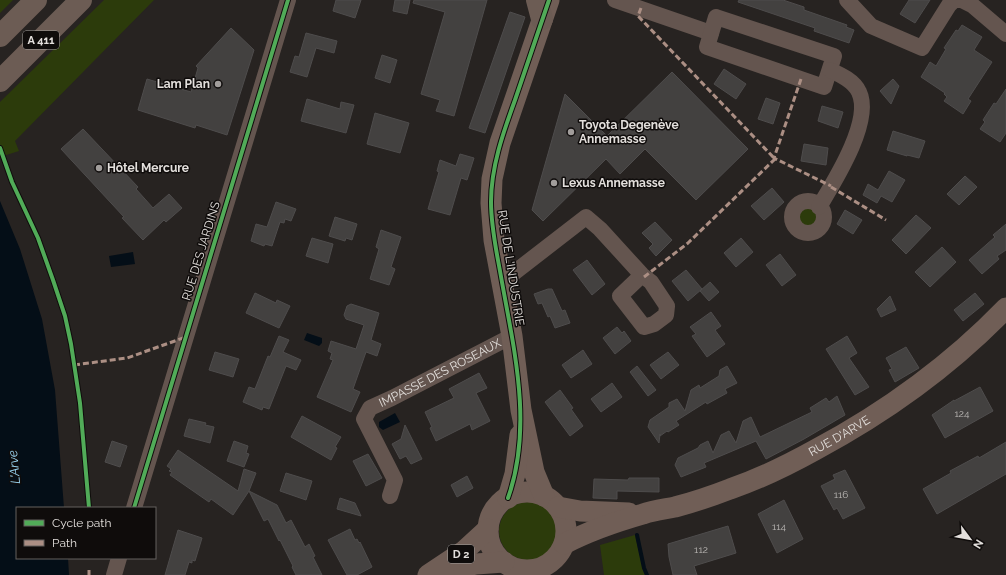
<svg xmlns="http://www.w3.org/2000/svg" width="1006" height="575" viewBox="0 0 1006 575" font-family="Raleway,sans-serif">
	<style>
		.green { fill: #2c3b0b }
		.water { fill: #040e17 }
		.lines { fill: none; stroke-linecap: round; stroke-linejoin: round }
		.stream { stroke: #040e17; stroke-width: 4 }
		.building { fill: #434140; stroke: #4e4c4c }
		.minor { stroke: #64554f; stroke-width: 16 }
		.major { stroke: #705e56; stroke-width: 21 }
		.highway { stroke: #6c5c54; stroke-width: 22 }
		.quiet { stroke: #ac8f84; stroke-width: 3; stroke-dasharray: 6 3; stroke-linecap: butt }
		.cycleway-casing { stroke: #0f0c0b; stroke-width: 6 }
		.cycleway { stroke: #51ab58; stroke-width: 4 }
		.poi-dot { fill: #a19d9b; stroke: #0f0c0b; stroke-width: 1.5 }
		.labels { text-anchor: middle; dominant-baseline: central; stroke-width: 3; stroke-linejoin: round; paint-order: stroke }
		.number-label { font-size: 10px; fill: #bbb8b5 }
		.shield { fill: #0f0c0b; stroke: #a3a09d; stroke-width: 1 }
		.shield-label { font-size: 11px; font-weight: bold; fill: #e3dfdc }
		.poi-label { font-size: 12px; font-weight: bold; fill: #e3dfdc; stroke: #0f0c0b; text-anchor: start }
		.street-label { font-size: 12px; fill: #e3dfdc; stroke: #0f0c0b }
		.water-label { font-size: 13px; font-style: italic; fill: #9edcfb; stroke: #0f0c0b }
	</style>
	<rect width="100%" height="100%" fill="#272321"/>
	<!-- green -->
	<path class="green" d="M0,0H13L0,13Z
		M104,0H154L15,141L19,151L0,157V102Z
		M797 218a11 11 0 1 1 22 0a11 11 0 1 1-22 0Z
		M499 531a29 29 0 1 1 58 0a29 29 0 1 1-58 0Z
		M635,535L643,570L645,575H604L600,545Z"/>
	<!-- water -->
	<path class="water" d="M0,201L20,249L42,319L55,390L64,508H17V558H68L69,575H0Z
		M133,252L135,264L111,267L109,256Z
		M307,333L322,338V343L319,346L304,340Z
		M395,413L400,422L383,430L379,427V422Z"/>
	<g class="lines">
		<!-- stream -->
		<path class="stream" d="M637,535L644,568L647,575"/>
	</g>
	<!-- building -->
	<path class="building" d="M336,0H361L355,18L333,11Z
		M395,0H410L407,14L393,11Z
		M414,0H487L454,116L436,111L440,100L421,94L445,12L413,3Z
		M739,0H783L804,7V10L847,25L846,27L854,30L849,43L814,31L815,28L738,2Z
		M909,0H930L915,23L900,14Z
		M510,12L525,17L485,133L469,128Z
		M962,25L982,37L974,50L992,62L968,99L971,101L963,114L944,101L947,97L944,94L945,93L921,77L930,62L936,66L946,49L944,48L956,30L958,31Z
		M231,28L254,50L227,135L196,125L195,128L138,110L147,79L191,92L198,68L196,66Z
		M306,33L337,41L334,53L316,48L307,77L290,72L295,56L299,57Z
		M382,55L397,60L390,83L375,78Z
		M724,69L746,84L736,99L714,84Z
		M672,72L748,149L696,200L645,149L620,174L606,159L543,221L532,210L565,94L607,136Z
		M893,79L899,86L891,104L880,91Z
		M1006,89V133L1000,142L980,129L985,122L983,120L994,103L996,104Z
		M766,98L780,103L773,124L758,119Z
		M307,99L340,109L341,102L354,105L346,133L301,121Z
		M822,106L843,112L838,128L818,121Z
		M375,113L409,123L400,153L367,144Z
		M83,129L138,187L136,189L153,208L169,194L182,208L166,222L164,220L143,240L122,218L124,217L61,149Z
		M893,131L925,141L919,158L907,155V156L887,150Z
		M804,144L828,148L826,165L801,161Z
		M460,154L474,158L467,180L461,178L450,215L428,209L439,172L437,171L440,160L456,166Z
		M889,171L905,180L892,202L881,196L877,203L863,195L868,184L878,190Z
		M965,176L977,187L959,205L947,194Z
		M772,188L784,202L764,220L751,206Z
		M276,202L296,209L291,221L285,219L284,223L280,222L272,246L265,244L264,246L251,241L256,224L267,227Z
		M845,210L862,220L853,234L837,224Z
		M916,215L931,228L906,254L892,240Z
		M335,217L357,224L352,240L346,238L345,241L329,236Z
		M655,222L672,240L656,256L649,248L653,244L642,233Z
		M1006,224V250L997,256L999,259L982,274L969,260L995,237L993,235Z
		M381,230L401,237L391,267L395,269L389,285L370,279L379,249L376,247Z
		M312,238L333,244L328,263L306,256Z
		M741,238L753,252L736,267L724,253Z
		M942,247L956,262L930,287L915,272Z
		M780,254L796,275L782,286L766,265Z
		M587,260L605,284L592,295L573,270Z
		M686,270L702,289L688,301L672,281Z
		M710,282L719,292L709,301L700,291Z
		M548,289H552L562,311L565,310L570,323L555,328L550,316L548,317L542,303L538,304L534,294Z
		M255,293L276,303L277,300L290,306L279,328L246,313Z
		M975,293L984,304L963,321L954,310Z
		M890,296L896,310L881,317L877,309Z
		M351,304L379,313L371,340L381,344L377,356L366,352L353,389L360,392L351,412L317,397L333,360L330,359L332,353L328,351L331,341L356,349L364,325L346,319L344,315L347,306Z
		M711,312L721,326L715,330L725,344L707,357L692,336L696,334L690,327Z
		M617,327L622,333L624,331L631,341L615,354L603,338Z
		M279,336L289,340L283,352L301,360L296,370L286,366L269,409L263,407L262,410L243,402L249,387L255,389L268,356L270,357Z
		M847,336L857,353L849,358L869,387L855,395L826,349Z
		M906,347L919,368L895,382L889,370L892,369L886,358Z
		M583,350L592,364L571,378L562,365Z
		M215,352L239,359L233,377L209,370Z
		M668,352L679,365L661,379L650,365Z
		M637,366L656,390L648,396L630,372Z
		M727,366L737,383L725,389L727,393L707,404L706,402L676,421L679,425L668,432L667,431L660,436V434L659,443L648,427L650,420L669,407V403L677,399L685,411L691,390L699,385L700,388L719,376L720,370Z
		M479,373L487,388L476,393L490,421L472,430L470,424L436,441L430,428L432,427L425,412L454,398L449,389Z
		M612,383L622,397L601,412L591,399Z
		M980,387L993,411L945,438L932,415L954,400V401Z
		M560,390L573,408L571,409L583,426L570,436L545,402Z
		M837,396L845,415L804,439L766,459L756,441L704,463L706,467L681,477L675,465L678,458L698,448L700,445L708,441L713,453L721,435L729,431L736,443L743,421L751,417L760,437L812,412L810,408L826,398L829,402Z
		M302,416L341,437L335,447L337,448L331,460L291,437Z
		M189,419L206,423L205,425L214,427L210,443L184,436Z
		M405,425L422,459L411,464L406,456L400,459L392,444L401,439Z
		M112,441L127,446L120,467L105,462Z
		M234,441L248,446L246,453L249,454L244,467L227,461Z
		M1006,442V474L937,514L923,489L951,473L950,471L978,456L979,458Z
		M178,450L238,491L244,469L256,473L249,491L277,505L286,523L291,520L305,547L309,544L315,556L313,557L322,575H296L292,567L293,566L280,540L279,541L268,519L264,521L249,491L233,515L211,499L209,502L170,475L172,472L169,471L171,469L167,466Z
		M368,454L382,478L366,486L353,461Z
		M845,470L865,508L843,519L837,508L834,510L821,486L835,479L833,475Z
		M286,473L312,481L306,500L280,491Z
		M467,476L473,488L457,497L451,485Z
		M629,478H659V492L617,491V499L593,498L594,479L628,480Z
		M340,498L355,503L361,516L337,509Z
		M784,500L803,539L777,553L758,514Z
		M728,526L736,553L694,566L697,575H673L669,557L668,544Z
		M350,529L355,540L357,539L359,543L360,542L372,567L357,575H347L328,540Z
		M178,530L202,538L195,561L192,560V563L189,562L185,575H165Z"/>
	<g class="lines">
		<!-- minor -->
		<g class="minor">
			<path d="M615,0L711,33"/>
			<path d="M847,0L871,26L922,48L949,5L954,0H962L972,5L1006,34"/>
			<path d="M716,17L834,56L824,87L707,47Z"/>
			<circle cx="808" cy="217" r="16"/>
			<path d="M819,207C834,182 873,121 859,92C854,81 841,75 830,70"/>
			<path d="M502,282L586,217L600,229L642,275L651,282L667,306L666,315L654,324L644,327L620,296L642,275"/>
			<path id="s1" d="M390,496L395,480L364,419L370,408L392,398L512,336"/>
			<path d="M134,508L288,0"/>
			<path d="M114,575L119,558"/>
		</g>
		<!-- major -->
		<g class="major">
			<circle cx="527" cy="531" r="39"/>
			<path d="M544,496L534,472L521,410L512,336L494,240L491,203L492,179L500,143L549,0"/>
			<path d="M508,498L515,474L520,435"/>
			<path d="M558,507L580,511L629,513"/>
			<path id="s2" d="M564,544C589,531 615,522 643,514C653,510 665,509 675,507C694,502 712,496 730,489C759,479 788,465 815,450C886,412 950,366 1006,308"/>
			<path d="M443,571L476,564L504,562"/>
			<path d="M428,575L464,551L488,529"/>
		</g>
		<!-- highway -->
		<path class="highway" d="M537,0L542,19
			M0,36L36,0
			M0,81L81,0"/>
		<!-- quiet -->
		<path class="quiet" d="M641,8L638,16L774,158
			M801,79L774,158L831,186
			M831,187L886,220
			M644,277L688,243L776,158
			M74,365L127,358L186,337
			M89,575V570"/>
		<!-- cycleway casing -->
		<g class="cycleway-casing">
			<path id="cycleway" d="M0,148L12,182L38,238L53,280L65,316L71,344L80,403L89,508
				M508,498C534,424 513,346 500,271C496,249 491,226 491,202C491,167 503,133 515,100C526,67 538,33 549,0
				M134,508L288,0"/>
		</g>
		<!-- cycleway -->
		<use href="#cycleway" class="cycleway"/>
	</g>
	<!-- markers -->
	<g class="poi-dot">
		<circle cx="218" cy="84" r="4"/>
		<circle cx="571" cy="132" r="4"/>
		<circle cx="99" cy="168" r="4"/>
		<circle cx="554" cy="183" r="4"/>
	</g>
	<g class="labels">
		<!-- number labels -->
		<g class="number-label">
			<text x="962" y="413">124</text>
			<text x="841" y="494">116</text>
			<text x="779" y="526">114</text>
			<text x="701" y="549">112</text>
		</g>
		<!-- shield labels -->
		<g class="shield">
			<rect x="23" y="31" width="36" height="18" rx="3"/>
			<rect x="448" y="545" width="26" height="18" rx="3"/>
		</g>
		<g class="shield-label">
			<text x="41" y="40">A 411</text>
			<text x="461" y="554">D 2</text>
		</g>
		<!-- poi labels -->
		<g class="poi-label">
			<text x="210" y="84" text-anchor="end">Lam Plan</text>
			<text x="579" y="125">Toyota Degenève<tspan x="579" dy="14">Annemasse</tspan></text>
			<text x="107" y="168">Hôtel Mercure</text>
			<text x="562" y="183">Lexus Annemasse</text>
		</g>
		<!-- street labels -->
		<g class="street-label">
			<text transform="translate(201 251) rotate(-73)">RUE DES JARDINS</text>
			<text transform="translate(511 268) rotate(81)">RUE DE L'INDUSTRIE</text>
			<text stroke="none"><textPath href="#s1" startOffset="176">IMPASSE DES ROSEAUX</textPath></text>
			<text stroke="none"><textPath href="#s2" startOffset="297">RUE D'ARVE</textPath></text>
		</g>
		<!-- water labels -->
		<g class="water-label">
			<text transform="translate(14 467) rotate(-95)">L'Arve</text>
		</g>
	</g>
	<!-- legend -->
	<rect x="16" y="507" width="140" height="52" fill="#0f0c0b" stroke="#64605f"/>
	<rect x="24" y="520" width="20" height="6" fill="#51ab58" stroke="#64605f"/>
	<text x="52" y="527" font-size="12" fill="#e3dfdc">Cycle path</text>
	<rect x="24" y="540" width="20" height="6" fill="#ac8f84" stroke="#64605f"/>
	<text x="52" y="547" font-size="12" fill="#e3dfdc">Path</text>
	<!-- north arrow -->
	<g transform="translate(970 539) rotate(122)" stroke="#0f0c0b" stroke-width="3" paint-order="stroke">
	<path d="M0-3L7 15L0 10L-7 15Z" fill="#e3dfdc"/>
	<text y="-6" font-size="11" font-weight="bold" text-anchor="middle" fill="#e3dfdc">N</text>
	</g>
</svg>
